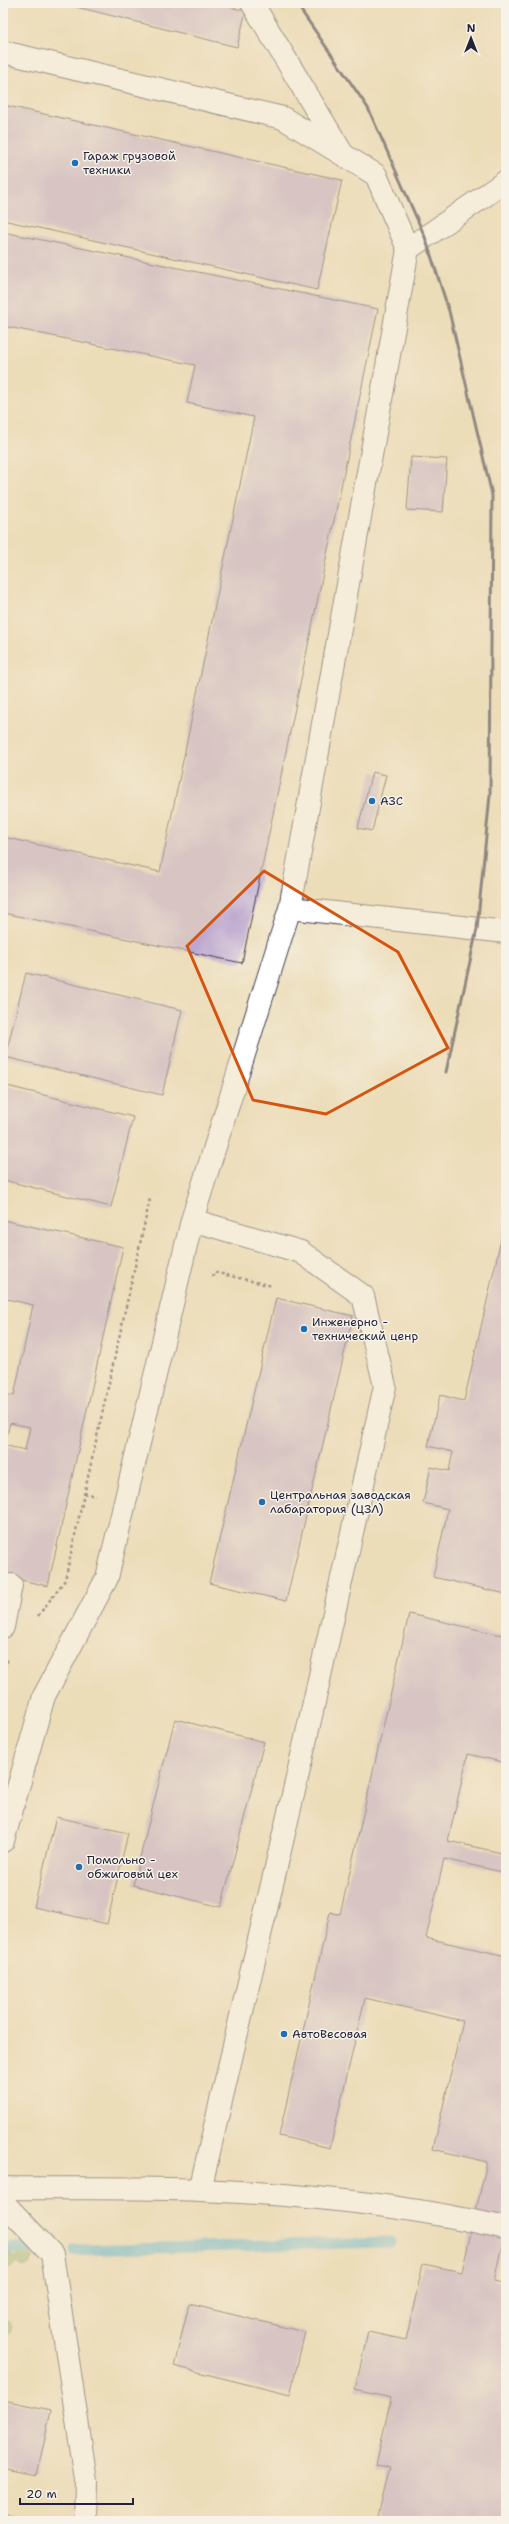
<svg xmlns="http://www.w3.org/2000/svg" width="509" height="2524" viewBox="0 0 509 2524" font-family="'Shantell Sans',sans-serif">
	<style>
		.forest { fill: #8eb469; stroke: #586b52 }
		.lines { fill: none; stroke-linecap: round; stroke-linejoin: round }
		.stream { stroke: #57b4d5; stroke-width: 11 }
		.building { fill: #bda7cf }
		.minor-casing { stroke: #403e4e; stroke-width: 24 }
		.path { stroke: #403e4e; stroke-width: 2.5; stroke-dasharray: 3 3; stroke-linecap: butt }
		.minor { stroke: #fff; stroke-width: 22 }
		.rail { stroke: #22223b; stroke-width: 3 }
		.marked { fill: none; stroke: #d45411; stroke-width: 3; stroke-linejoin: round }
		.poi-dot { fill: #1f6fb2; stroke: #f7f3e8; stroke-width: 1.5 }
		.labels { text-anchor: middle; dominant-baseline: central; stroke-width: 3; stroke-linejoin: round; paint-order: stroke }
		.poi-label { font-size: 12px; fill: #22223b; stroke: #f7f3e8; text-anchor: start }
	</style>
	<rect width="100%" height="100%" fill="#f7f3e8"/>
	<filter id="ink" filterUnits="userSpaceOnUse"><feTurbulence type="fractalNoise" baseFrequency=".025" numOctaves="2"/><feDisplacementMap in="SourceGraphic" scale="8" xChannelSelector="R" yChannelSelector="G"/><feConvolveMatrix kernelMatrix="1 2 1 2 8 2 1 2 1" color-interpolation-filters="sRGB"/></filter>
	<filter id="wash" filterUnits="userSpaceOnUse"><feTurbulence type="fractalNoise" baseFrequency=".012" numOctaves="4" result="noise"/><feDisplacementMap in="SourceGraphic" scale="16" xChannelSelector="R" yChannelSelector="G"/><feGaussianBlur stdDeviation="0.9" result="paint"/><feColorMatrix in="noise" values="0 0 0 0 0 0 0 0 0 0 0 0 0 0 0 0 0 1.4 0 .05"/><feComposite in="paint" operator="in"/></filter>
	<g filter="url(#wash)">
		<rect width="100%" height="100%" fill="#ecddb9"/>
		<!-- forest -->
		<path class="forest" d="M24,2250L30,2253L32,2258L29,2265L23,2267L16,2262L14,2266L8,2269L3,2266V2254L9,2252L16,2257L18,2253Z
			M3,2319L10,2321L12,2327L10,2333L4,2335Z"/>
		<g class="lines">
			<!-- stream -->
			<path class="stream" d="M3,2248H31
				M74,2250L391,2242"/>
		</g>
		<g id="blocks">
			<!-- building -->
			<path class="building" d="M61,3H213L246,11L237,47Z
				M3,105L342,180L317,290L3,220Z
				M3,232L378,309L242,963L3,913V837L160,872L254,417L187,403L195,365L3,326Z
				M411,457L447,459L443,512L407,510Z
				M372,772L386,775L372,831L358,828Z
				M26,973L182,1010L162,1095L5,1057Z
				M3,1085L133,1117L111,1207L3,1180Z
				M506,1218V1594L433,1577L448,1509L423,1503L431,1467L449,1471L453,1452L428,1446L440,1395L464,1401Z
				M3,1220L123,1247L48,1586L3,1576V1445L25,1450L30,1427L10,1423L7,1435L3,1434V1394L14,1396L33,1305L3,1298Z
				M276,1298L353,1316L286,1601L209,1583Z
				M409,1614L506,1636V1763L468,1754L448,1841L506,1854V1873L444,1859L426,1938L506,1956V2227L494,2281L506,2284V2521H376L389,2467L376,2465L391,2398L355,2390L368,2332L406,2340L423,2264L462,2272L487,2162L433,2149L463,2021L365,1998L330,2148L279,2136L330,1912L340,1915Z
				M175,1719L264,1742L221,1907L133,1885Z
				M56,1817L128,1833L107,1924L34,1907Z
				M189,2304L305,2332L290,2395L174,2366Z
				M3,2400L51,2410L37,2475L3,2468Z
				M3,2515L29,2520V2521H3Z"/>
		</g>
	</g>
	<g filter="url(#ink)">
		<use href="#blocks" fill-opacity="0" stroke="#403e4e" stroke-width="1"/>
		<g class="lines">
			<!-- minor casing -->
			<g class="minor-casing">
				<path id="minor" d="M252,3L342,153
					M3,52L283,118L376,175L408,249
					M290,908L506,932
					M192,1220L301,1252L363,1296L385,1386L297,1778L200,2190
					M3,1627L11,1585
					M3,1841L44,1696L107,1578L192,1220L290,908L408,249L506,181
					M3,2188C68,2189 134,2187 200,2190C302,2194 406,2205 506,2228
					M3,2202L52,2254L86,2480L85,2521"/>
			</g>
			<!-- path -->
			<path class="path" d="M213,1277L214,1272L272,1286
				M84,1493L96,1496
				M38,1616L65,1580L150,1199
				M3,1674L8,1658"/>
			<!-- minor -->
			<use href="#minor" class="minor"/>
			<!-- rail -->
			<path class="rail" d="M296,3L368,108L425,237L449,311L492,495L490,795L477,929L446,1072
				M146,2521V2520"/>
		</g>
	</g>
	<!-- marked area -->
	<path d="M0 0H509V2524H0ZM264,871L398,952L448,1048L326,1114L253,1100L187,946Z" fill="#ecddb9" fill-opacity=".55" fill-rule="evenodd"/>
	<path class="marked" d="M264,871L398,952L448,1048L326,1114L253,1100L187,946Z"/>
	<!-- markers -->
	<g class="poi-dot">
		<circle cx="75" cy="163" r="4"/>
		<circle cx="372" cy="801" r="4"/>
		<circle cx="304" cy="1329" r="4"/>
		<circle cx="262" cy="1502" r="4"/>
		<circle cx="79" cy="1867" r="4"/>
		<circle cx="284" cy="2034" r="4"/>
	</g>
	<g class="labels">
		<!-- poi labels -->
		<g class="poi-label">
			<text x="83" y="156">Гараж грузовой<tspan x="83" dy="14">техники</tspan></text>
			<text x="380" y="801">АЗС</text>
			<text x="312" y="1322">Инженерно -<tspan x="312" dy="14">технический ценр</tspan></text>
			<text x="270" y="1495">Центральная заводская<tspan x="270" dy="14">лабаратория (ЦЗЛ)</tspan></text>
			<text x="87" y="1860">Помольно -<tspan x="87" dy="14">обжиговый цех</tspan></text>
			<text x="292" y="2034">АвтоВесовая</text>
		</g>
	</g>
	<!-- margin -->
	<rect width="509" height="2524" fill="none" stroke="#f7f3e8" stroke-width="16"/>
	<!-- north arrow -->
	<g transform="translate(471 38)" stroke="#f7f3e8" stroke-width="3" paint-order="stroke">
	<path d="M0-3L7 15L0 10L-7 15Z" fill="#22223b"/>
	<text y="-6" font-size="11" font-weight="bold" text-anchor="middle" fill="#22223b">N</text>
	</g>
	<!-- scale -->
	<path d="M20 2498v6h113v-6" fill="none" stroke="#22223b" stroke-width="2"/>
	<text x="26" y="2498" font-size="12" fill="#22223b" stroke="#f7f3e8" stroke-width="3" paint-order="stroke">20 m</text>
</svg>
